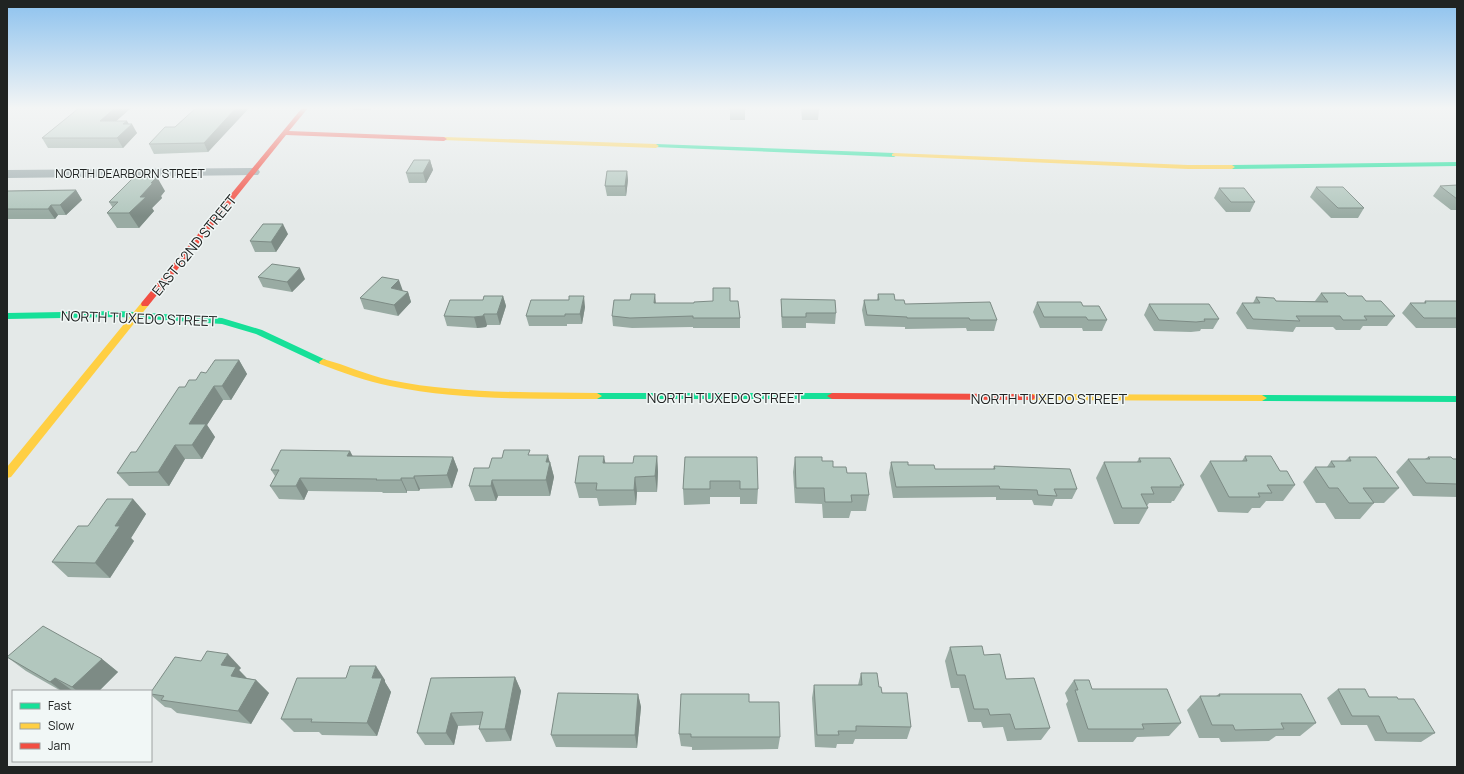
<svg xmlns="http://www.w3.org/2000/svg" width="1464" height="774" viewBox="0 0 1464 774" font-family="Manrope,sans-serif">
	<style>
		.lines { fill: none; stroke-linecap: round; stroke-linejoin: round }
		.street { fill: #9fadae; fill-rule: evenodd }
		.fast { fill: #16e098; fill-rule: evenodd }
		.slow { fill: #ffcf43; fill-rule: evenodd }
		.jam { fill: #f24e42; fill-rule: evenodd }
		.wall { fill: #99aba3 }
		.shaded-wall { fill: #7d8b85 }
		.building { fill: #b2c7be; stroke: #7d8b85 }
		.labels { text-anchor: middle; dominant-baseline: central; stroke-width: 3; stroke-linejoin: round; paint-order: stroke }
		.far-street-label { font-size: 12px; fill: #202322; stroke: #f1f7f6 }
		.street-label { font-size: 14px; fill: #202322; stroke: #f1f7f6 }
	</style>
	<rect width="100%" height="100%" fill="#e4e9e8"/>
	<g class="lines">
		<!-- street -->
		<path class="street" d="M253,168L258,169L260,172L258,175L7,178V170Z"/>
		<!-- fast -->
		<path class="fast" d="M656,144L894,153L897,155L894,157L654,147L653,146Z
			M1457,162V166L1232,169L1229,167L1232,165Z
			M119,311L222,318L262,330L326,360L327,362L326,364H320L256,334L222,324L119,317L7,319V313Z
			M597,393H832L837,396L832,399H597L592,396Z
			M1262,395L1457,396V402L1262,401L1257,398Z"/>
		<!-- slow -->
		<path class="slow" d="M444,137L656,144L659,146L656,148L442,140V138Z
			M894,153L1188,165H1232L1235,167L1232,169H1188L892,156V154Z
			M145,301L148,302L149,304L148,306L11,477L7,478V467L142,302Z
			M323,359C346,365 367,375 390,380C458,394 528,392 597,393L602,396L597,399C528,399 458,400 390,386C366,381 343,373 320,364L319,362Z
			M1032,394L1262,395L1267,398L1262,401L1032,400L1027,397Z"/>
		<!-- jam -->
		<path class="jam" d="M302,108H308L289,131L444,137L447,139L444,141L286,135L148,306H142L141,304L142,302Z
			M832,393L1032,394L1037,397L1032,400L832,399L827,396Z"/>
	</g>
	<!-- wall -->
	<path class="wall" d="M79,108H131L116,121H127L128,124L137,133L123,148H48L42,138Z
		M196,108H249L208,152L154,154L149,144L175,127Z
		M352,108H372L370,110H353Z
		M730,108H745V120H730Z
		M801,108H818L819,110L818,120H802Z
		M430,160L433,170L426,183H409L406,173Z
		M627,171L628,180L626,196H607L605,186Z
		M1457,185V210H1451L1433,196L1440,186Z
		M1316,187L1364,208L1358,218H1331L1310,197Z
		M1219,188L1255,202L1250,212H1226L1214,198Z
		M76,190L82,200L66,215H58L55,219H7V191Z
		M165,191L161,196L162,198L152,208L154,211L139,228H117L107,213L113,208L109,202Z
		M288,234L276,252H255L250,241Z
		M258,277L305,279L292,292L263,287Z
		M403,291L408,292L411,302L398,316L364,309L360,298Z
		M1321,293L1348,296L1366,301L1395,316L1387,326H1363L1360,330H1336L1333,327H1296L1293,332L1247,329L1236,313L1242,303H1253L1256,297L1276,301H1315Z
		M878,294L905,304L997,320L994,331H967L966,328L905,329V327L865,326L862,310L864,300H877Z
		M503,296L506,306L500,325H487L486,327L477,328L447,326L444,316L483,300Z
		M781,299L836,313L835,324L806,323V328H782L781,310Z
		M730,301L740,318V328H693V327L632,328L613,326L612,316L655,303H694Z
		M1425,301H1457V328H1416L1402,313L1410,303H1424Z
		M1037,302L1083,306L1107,320L1102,331H1083L1082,328H1040L1033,312Z
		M1149,304L1219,319L1213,329H1201L1200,331L1191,332L1154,331L1144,315Z
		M585,307L582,324H567V326H529L526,316Z
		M239,360L247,374L231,400H223L207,425L215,437L202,459H185L169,486H129L117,473L136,452L185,387L196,380L206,373Z
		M531,455L550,462L554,477L550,496H498L496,501H475L469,486L502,458Z
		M353,456L453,457L458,470L452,488L420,489L419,491H407V493H383L382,492L308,491L304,500L279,499L270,486L275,476L271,470Z
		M657,456L658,472L657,492H637L636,505L599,506L597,498H579L575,483L605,463H633Z
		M1245,456L1280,471L1295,485L1283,501H1266L1260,508H1252L1248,513L1218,512L1200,476L1210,461H1242Z
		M685,457L758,489L757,504H740V497H710V504L684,505L683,489Z
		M795,457L822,461L833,467L847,473L869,495L866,511H851L849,518H823L822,504L795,503L793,472Z
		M1349,457L1399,488L1384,503H1374L1360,519H1335L1325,503H1316L1303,482L1315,467H1327L1331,461H1345Z
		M1428,457L1457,459V497L1413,496L1396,472L1408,459H1425Z
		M1139,458L1184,485L1174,501H1172L1171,503H1149L1147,506L1148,508L1139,524H1114L1096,478L1104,462H1137Z
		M891,462L935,469H993L994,466L1077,489L1072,499H1055L1052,506L1034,505L1032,500H996V497L893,498L889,473Z
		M133,499L146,514L131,538L134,541L110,578L68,577L52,562L88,526Z
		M950,647L984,655L1050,728L1041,740L1007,741L1003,727L983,728L981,722H968L959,688H951L945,661Z
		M7,657L102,659L118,672L99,691H61L26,671Z
		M241,668L239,670L247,678L256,680L269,693L251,724L177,713L171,708L165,707L151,695V692Z
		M861,673L879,687L882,693L911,727L907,739H855L853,744H837L836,748L815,747L812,698L814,685H858Z
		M515,677L521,691L511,741L486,742L479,729L480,725L458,726L454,745H425L417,733L431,678Z
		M385,680V682L391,692L377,736L322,735L319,732H294L281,719Z
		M1074,680L1092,689L1181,723L1169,736L1137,737L1133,742H1078L1066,704L1068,701L1065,693Z
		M1338,689L1369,697L1435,733L1421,742L1375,741L1367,725H1341L1327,698Z
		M638,694L641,707L637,748L556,747L551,735Z
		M1219,694L1316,723L1300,736H1276L1269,741L1221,742L1219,738H1199L1187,710L1200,696H1216Z
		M749,702L780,737L778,749L692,750V747L681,746L679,734Z"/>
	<!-- shaded-wall -->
	<path class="shaded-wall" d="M115,108H131L106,130L100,121Z
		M236,108H249L208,152L204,143Z
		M127,121L130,126L132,124L137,133L123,148L117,138L123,124Z
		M430,160L433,170L426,183L423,173Z
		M627,171L628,180L626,196L625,186Z
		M157,177L165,191L161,196L162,198L152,208L154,211L139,228L129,213L140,197L151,183Z
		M76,190L82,200L66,215L60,205Z
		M51,205L58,215L55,219L48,209Z
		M283,224L288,234L276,252L271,242Z
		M300,268L305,279L292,292L287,282Z
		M399,280L403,291L391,288Z
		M408,292L411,302L398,316L394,305Z
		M655,294L656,304L654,303Z
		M503,296L506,306L500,325L497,314Z
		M584,296L585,307L582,324L580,314Z
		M484,314L487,325L486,327L477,328L474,317Z
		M239,360L247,374L231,400L222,386Z
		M214,386L223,400L207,425L215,437L202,459L192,445L189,424Z
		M175,445L185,459L169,486L158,472Z
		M350,451L357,464L347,456Z
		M548,455L550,463V462L554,477L550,496L546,480V462Z
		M604,456L607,471L603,463Z
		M657,456L658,472L657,492L655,476Z
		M453,457L458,470L452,488L447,475Z
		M414,476L420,489L419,491L414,478Z
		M635,477L637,492L636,505L634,490Z
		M300,478L308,491L304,500L296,486Z
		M401,478L407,491V493L401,480Z
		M492,480L498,496L496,501L491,486Z
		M133,499L146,514L131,538L134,541L110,578L95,563L115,526Z
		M228,654L241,668L239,670L249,681L231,676L221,665Z
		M102,659L118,672L99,691H77L72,687Z
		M376,666L385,680V682L391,692L377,736L367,723L372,678Z
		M515,677L521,691L511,741L505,729Z
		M55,678L73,691H62L50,682Z
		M256,680L269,693L251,724L238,711Z
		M638,694L641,707L637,748L635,735Z
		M451,713L458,726L454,745L446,733Z"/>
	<!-- building -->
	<path class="building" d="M79,108H115L100,121H127L123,124H132L117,138H42Z
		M196,108H236L204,143L149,144L165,127H175Z
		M730,108H745V110H730Z
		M802,108H818L819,110H803Z
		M414,160H430L423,173H406Z
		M607,171H627L625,186H605Z
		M134,177H157L151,183H153L140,197H146L129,213H107L118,202H109Z
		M1457,185V199L1440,186Z
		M1316,187H1343L1364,208H1338Z
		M1219,188H1244L1255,202H1231Z
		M76,190L60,205H51L48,209H7V191Z
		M263,224H283L271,242L250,241Z
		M272,264L300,268L287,282L258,277Z
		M382,277L399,280L391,288L408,292L394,305L360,298Z
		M713,288H730V301H738L740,318H693V316L630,318L612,316L614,300H630L631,294H655L654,303H694V302L713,301Z
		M1321,293H1345L1348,296H1362L1366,301H1381L1395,316H1364L1367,320H1343L1340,316H1296L1300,321L1253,319L1242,303H1260L1256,297L1274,298L1276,301L1328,302Z
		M878,294H894L895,300H904L905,304L990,302L997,320H970L969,318H907V317L867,315L864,300H879Z
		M484,296H503L497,314H484L483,316L474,317L444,316L450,300H483Z
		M569,296H584L580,314H565V316H526L531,300H569Z
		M781,299L835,300L836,313H806V317H782Z
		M1425,301H1457V318H1424L1410,303H1426Z
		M1037,302H1081L1083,306H1099L1107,320H1088L1086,317H1044Z
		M1149,304H1209L1219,319H1204L1205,321L1196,322L1159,320Z
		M215,360H239L222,386H214L189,424H206L192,445H175L158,472L117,473L131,452H136L179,387H185L189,380H196L201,372L206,373Z
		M281,450L350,451L347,456L453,457L447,475L414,476V478H401V480H376L377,479L300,478L296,486H270L279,470H271Z
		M504,450H530L528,455H548L546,462H550L546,480H492L491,486H469L474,468H489L492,458H502Z
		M579,456H604L603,463H633L634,456H657L655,476L635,477L634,490H596L597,483H575Z
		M1245,456H1271L1280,471H1287L1295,485H1267L1272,493H1258L1260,497H1229L1210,461H1247Z
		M685,457H757L758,489H740V481H710V489H683Z
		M795,457H822V461H833V467H846L847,473H866L869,495H851L852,502H825L824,488H796Z
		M1349,457H1376L1399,488H1363L1374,503H1349L1338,488H1329L1315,467H1335L1331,461H1351Z
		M1428,457H1451L1453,459H1457V484L1426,483L1408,459H1430Z
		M1139,458H1170L1184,485H1180L1181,487H1151L1154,494H1141L1148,508H1122L1104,462H1141Z
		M891,462H908V465H934L935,469H995L994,466L1070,469L1077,489H1054L1057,496L1038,495L1037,490L1000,489L999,486L896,487Z
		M107,499H133L115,526H120L95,563L52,562L78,526H88Z
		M43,626L102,659L72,687L55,678L50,682L7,657Z
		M982,646L984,655L1000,654L1006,679L1034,678L1050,728L1015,729L1010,714L990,715L988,709H974L965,675H957L950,647Z
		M207,651L228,654L221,665L236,667L231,676L256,680L238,711L161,700L164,696L151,694V692L175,657L201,661Z
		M350,666H376L372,678H382L367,723L311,722L312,719H281L297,678H346Z
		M861,673H877L879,687H881L882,693H907L911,727L856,726V731H838L839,735H817L814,685H862Z
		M515,677L505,729H479L483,712L451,713L446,733H417L431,678Z
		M1074,680H1089L1092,689H1167L1181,723L1142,724L1144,729H1088L1075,690H1078Z
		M1338,689H1365L1369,697H1397L1398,699H1414L1435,733H1387L1379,716H1352Z
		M558,693L638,694L635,735H551Z
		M681,694H749V702H779L780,737H691V734H679Z
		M1219,694H1301L1316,723H1281L1284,729L1235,730L1233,725H1212L1200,696H1220Z"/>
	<!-- sky -->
	<linearGradient id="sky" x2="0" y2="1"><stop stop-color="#8dc2ee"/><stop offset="0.5" stop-color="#f3f5f5"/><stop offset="1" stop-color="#f3f5f5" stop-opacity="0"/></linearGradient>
	<rect width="1464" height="216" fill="url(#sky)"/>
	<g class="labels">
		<!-- far-street labels -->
		<g class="far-street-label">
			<text x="130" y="173">NORTH DEARBORN STREET</text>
		</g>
		<!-- street labels -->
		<g class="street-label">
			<text transform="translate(194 245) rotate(-51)">EAST 62ND STREET</text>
			<text transform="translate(139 318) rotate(2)">NORTH TUXEDO STREET</text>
			<text x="725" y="397">NORTH TUXEDO STREET</text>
			<text x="1049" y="398">NORTH TUXEDO STREET</text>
		</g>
	</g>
	<!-- border -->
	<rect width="1464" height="774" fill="none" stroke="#202322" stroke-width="16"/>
	<!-- legend -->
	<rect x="12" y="690" width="140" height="72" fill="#f1f7f6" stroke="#9da2a1"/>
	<rect x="20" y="703" width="20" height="6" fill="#16e098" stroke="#9da2a1"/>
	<text x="48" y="710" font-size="12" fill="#202322">Fast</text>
	<rect x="20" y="723" width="20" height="6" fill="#ffcf43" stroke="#9da2a1"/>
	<text x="48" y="730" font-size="12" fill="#202322">Slow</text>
	<rect x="20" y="743" width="20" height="6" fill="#f24e42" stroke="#9da2a1"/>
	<text x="48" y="750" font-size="12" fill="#202322">Jam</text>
</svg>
